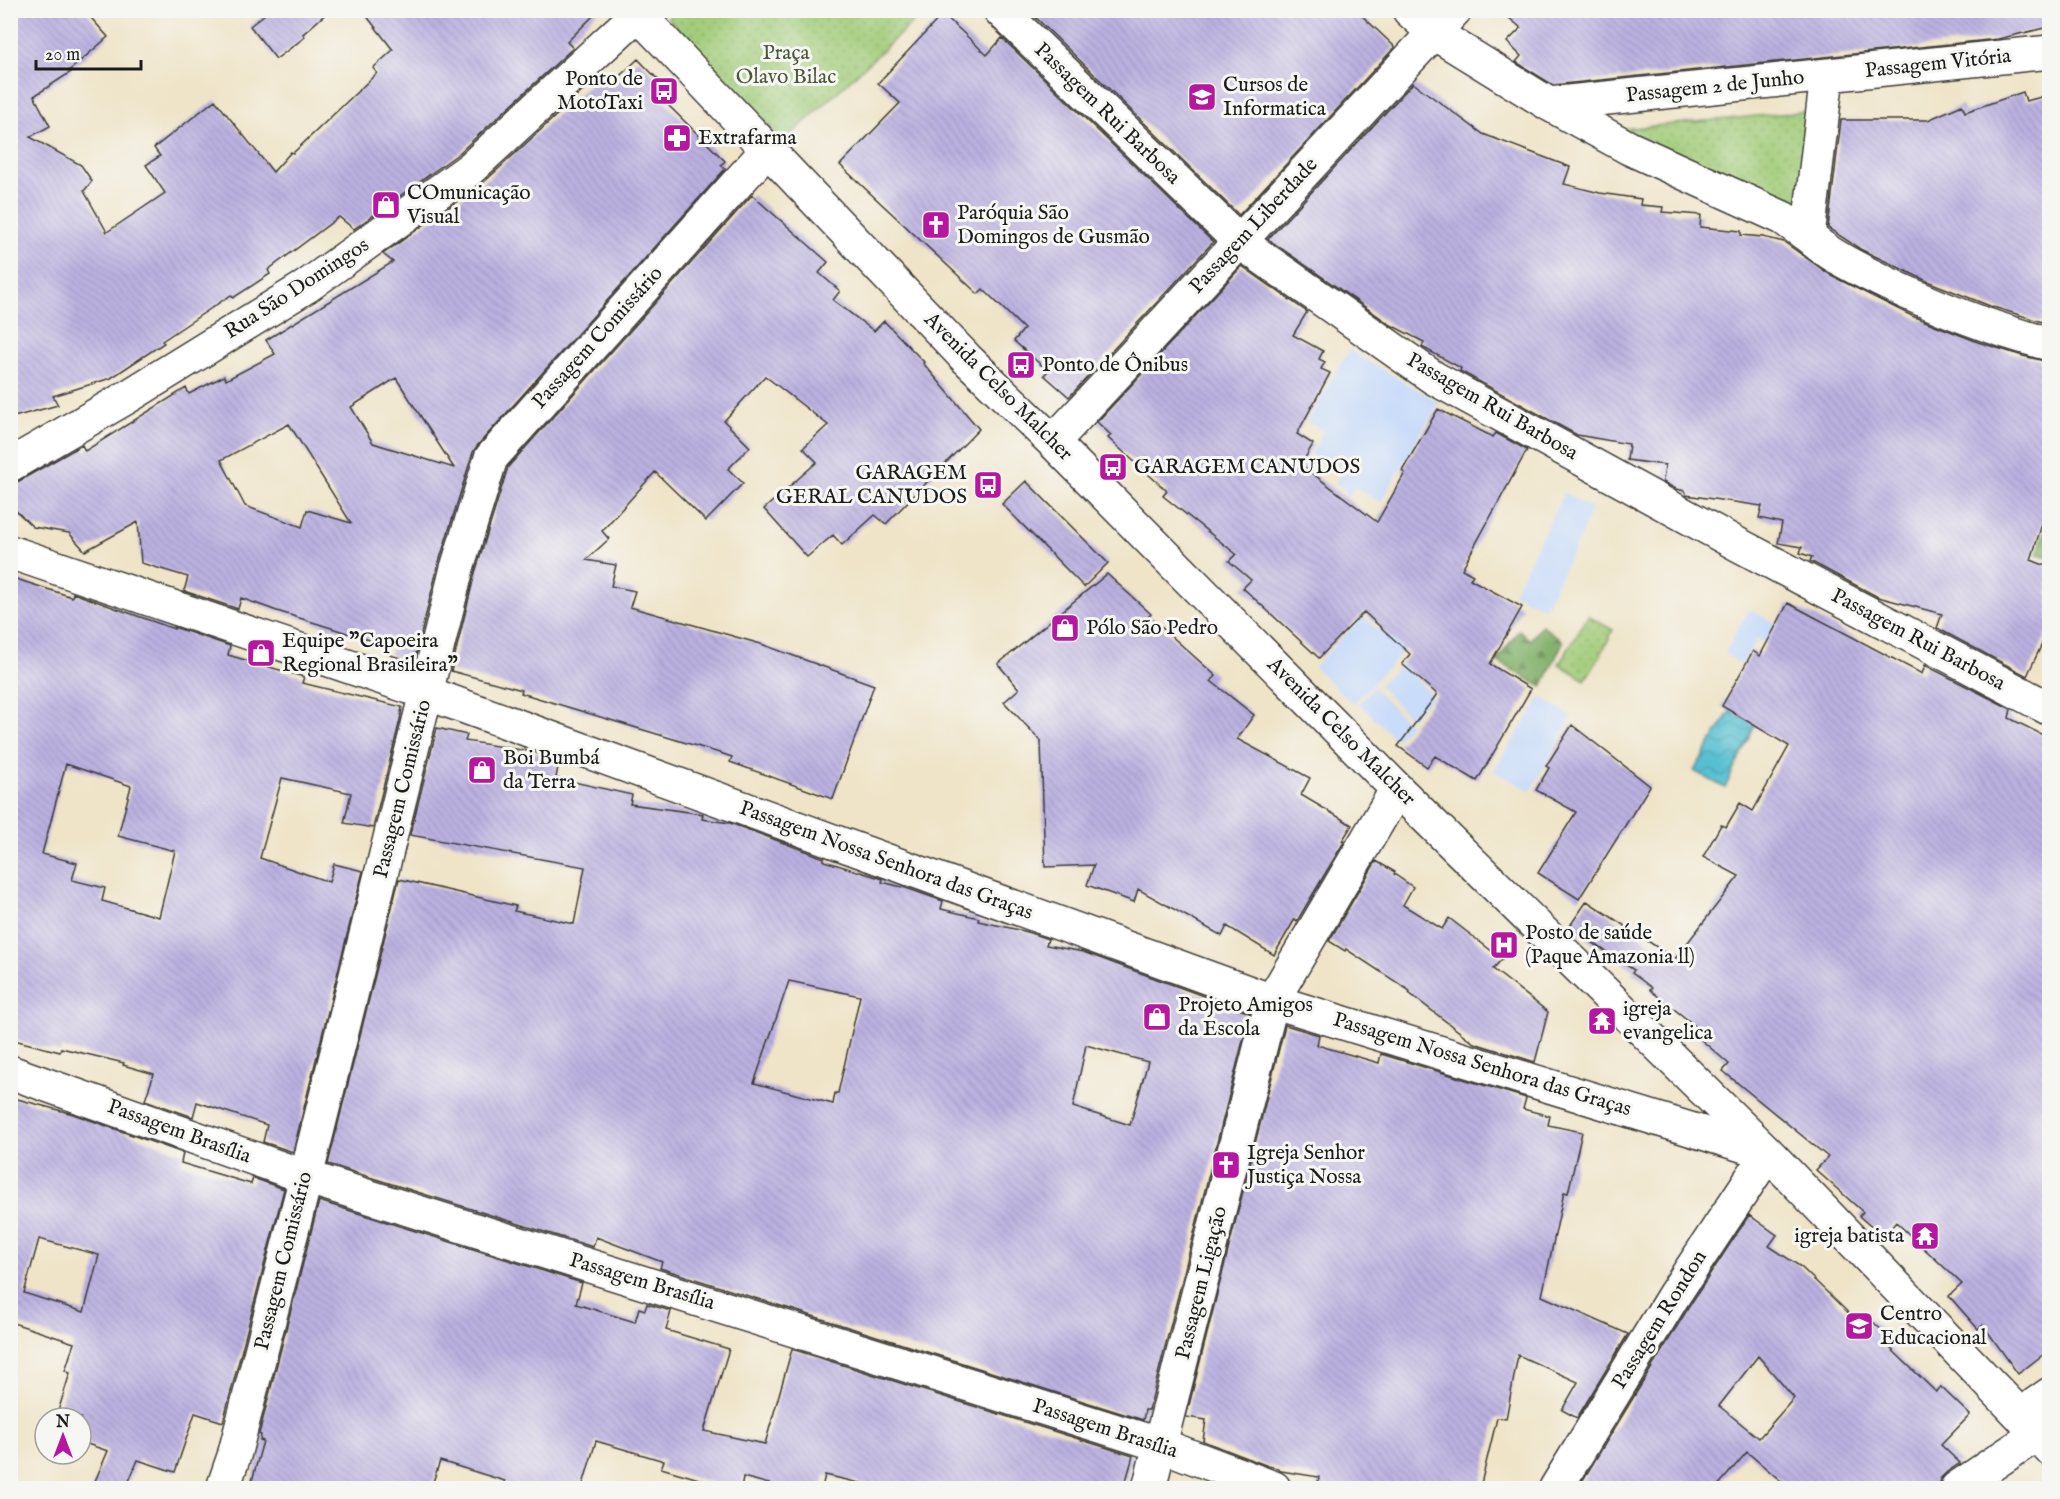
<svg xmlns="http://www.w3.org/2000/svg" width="2060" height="1499" viewBox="0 0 2060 1499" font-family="'IM FELL English',serif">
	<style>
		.built { fill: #c9dcf9 }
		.grass { fill: url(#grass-dots); stroke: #5e744a; stroke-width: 1.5 }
		.forest { fill: url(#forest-firs); stroke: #4e6642; stroke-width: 1.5 }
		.water { fill: url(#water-waves); stroke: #396e77; stroke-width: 1.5 }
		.building { fill: url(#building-back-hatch); fill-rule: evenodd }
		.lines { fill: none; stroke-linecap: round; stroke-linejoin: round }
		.minor-casing { stroke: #3c3a36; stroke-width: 36 }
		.tertiary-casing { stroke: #3c3a36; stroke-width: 36 }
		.minor { stroke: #fff; stroke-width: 33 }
		.tertiary { stroke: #fff; stroke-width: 33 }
		.labels { text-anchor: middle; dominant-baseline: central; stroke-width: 6; stroke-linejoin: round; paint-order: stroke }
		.park-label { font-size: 21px; fill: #4a593c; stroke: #f6f6f2 }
		.street-label { font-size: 21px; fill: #1c1c1c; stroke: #f6f6f2 }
		.poi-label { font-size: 21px; fill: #1c1c1c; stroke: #f6f6f2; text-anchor: start }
	</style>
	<defs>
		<pattern id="grass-dots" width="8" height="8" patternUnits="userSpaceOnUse" patternTransform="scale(1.5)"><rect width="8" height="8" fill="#a0cb77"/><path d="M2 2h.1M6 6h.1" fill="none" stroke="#89ae66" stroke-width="1.8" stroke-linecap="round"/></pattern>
		<pattern id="forest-firs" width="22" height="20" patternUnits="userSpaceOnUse" patternTransform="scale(1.5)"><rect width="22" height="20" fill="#80af68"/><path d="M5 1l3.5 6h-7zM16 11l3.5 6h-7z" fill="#688e55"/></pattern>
		<pattern id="water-waves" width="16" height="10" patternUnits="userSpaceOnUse" patternTransform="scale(1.5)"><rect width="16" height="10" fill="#56c0d2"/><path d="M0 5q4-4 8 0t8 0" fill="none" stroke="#4aa4b4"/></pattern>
		<pattern id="building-back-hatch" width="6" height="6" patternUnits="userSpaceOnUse" patternTransform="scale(1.5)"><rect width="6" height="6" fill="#bbb1e1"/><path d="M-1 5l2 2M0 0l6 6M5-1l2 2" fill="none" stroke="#a098c0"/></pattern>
	</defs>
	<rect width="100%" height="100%" fill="#f6f6f2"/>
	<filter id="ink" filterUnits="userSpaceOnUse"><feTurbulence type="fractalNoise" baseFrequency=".0167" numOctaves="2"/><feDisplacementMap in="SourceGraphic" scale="12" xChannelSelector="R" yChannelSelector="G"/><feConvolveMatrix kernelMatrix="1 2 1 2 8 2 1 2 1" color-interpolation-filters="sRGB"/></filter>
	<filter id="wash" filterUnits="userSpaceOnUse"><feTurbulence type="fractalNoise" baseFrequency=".008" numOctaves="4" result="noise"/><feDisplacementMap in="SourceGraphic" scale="24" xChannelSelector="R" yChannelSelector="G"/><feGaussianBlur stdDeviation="1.35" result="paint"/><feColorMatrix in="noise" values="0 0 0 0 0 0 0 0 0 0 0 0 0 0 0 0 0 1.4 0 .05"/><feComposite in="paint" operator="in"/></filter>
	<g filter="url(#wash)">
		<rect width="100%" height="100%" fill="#efe4c8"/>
		<!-- built -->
		<path class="built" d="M1349,350L1439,402L1381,502L1354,487L1349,496L1344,493L1346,490L1335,483L1344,468L1332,461L1329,465L1310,454L1323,431L1307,422Z
			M1564,493L1591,508L1582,533L1545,608L1513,593Z
			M1421,589L1443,610L1353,704L1314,667L1363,616L1380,632Z
			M1749,609L1775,623L1766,643L1757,640L1741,665L1725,653Z
			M1402,664L1433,697L1410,718L1378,685Z
			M1373,687L1410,725L1396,740L1359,703Z
			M1541,697L1572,717L1531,791L1493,771Z"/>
		<!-- grass -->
		<path class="grass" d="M675,10L925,11L783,142L668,18Z
			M1810,111L1800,212L1613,130Z
			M1588,616L1613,630L1599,658L1585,680L1559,664Z"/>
		<!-- forest -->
		<path class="forest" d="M2048,523H2049V557L2037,554Z
			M1542,625L1563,642L1542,687L1497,661L1519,630L1530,640Z"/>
		<!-- water -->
		<path class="water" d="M1730,711L1755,725L1725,788L1694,771Z"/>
		<g id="blocks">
			<!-- building -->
			<path class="building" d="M10,10H84L108,37L70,70L71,72L34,96L50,126L30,137L81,165L92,181L84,191L107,232L165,193L146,165L160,156L154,148L215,100L273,172L291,152L293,153L377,73L373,68L393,50L362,10H599L567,42L573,48L458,154L354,229L339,217L268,270L270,274L233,298L231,295L162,341L164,343L111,378L53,396L58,405L10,418Z
				M270,10H330L303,34L305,37L276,59L250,26Z
				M1028,10H1356L1395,47L1239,215Z
				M1500,10H2049V27L1998,39L1553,85L1516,62L1521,56L1507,42L1521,28Z
				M943,14L987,55L1002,38L1213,242L1069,397L1044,375L1048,371L1014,341L1024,329L983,289L978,294L840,165L900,103L878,83Z
				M638,59L673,95L665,102L725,161L721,165L725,169L477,446L473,452L439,562L414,662L390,655L392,647L277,611L241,598L238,609L184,591L188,577L141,563L138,522L85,551L69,533L33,527L10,505V484L19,481L82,445L85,451L186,388L189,394L224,376L226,380L275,354L266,340L393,262L383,254L483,183L600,75L610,85ZM396,378L454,468L373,443L351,407ZM289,424L351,523L307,510L302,527L245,506L221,460Z
				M1413,83L1483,134L1570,167L1564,184L1600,193L1641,199L1640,205L1663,207L1662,212L1701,215L1700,227L1741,231V235L1763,237L1784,242L1832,276L1912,316L1978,342L2023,356L2049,362V511H2046L2031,560L2049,567V629L2027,676L1937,628L1942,614L1878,597L1810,561L1812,557L1800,553L1802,547L1778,543L1782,523L1759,518L1762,506L1686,495L1685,491L1676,489L1663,482L1665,465L1627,460L1629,444L1577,435L1460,371L1461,368L1422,347L1424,342L1391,325L1268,239Z
				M2023,92L2026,101L2049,95V324L1990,306L1927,281L1860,249L1828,228L1841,120H1928L1962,105L1965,112Z
				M752,195L828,262L819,273L840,291L833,300L874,331L884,321L924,362L923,363L979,429L886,524L875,515L842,545L833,535L807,557L764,509L817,462L803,448L828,425L765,376L724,421L750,447L728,469L743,483L706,521L655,472L602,531L609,539L586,560L616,565L611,586L635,591L630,607L761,644L874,685L833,799L730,762L732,757L723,754L521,693L522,690L451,671L475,573L508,467Z
				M1242,266L1307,312L1293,335L1323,351L1319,359L1325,362L1321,369L1330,373L1297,434L1313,444L1301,465L1377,522L1405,473L1402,471L1438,409L1493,437L1496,433L1527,450L1462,569L1473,575L1470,579L1522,607L1490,664L1531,689L1477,781L1435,756L1427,767L1398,746L1437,694L1402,664L1410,654L1364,612L1319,658L1243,588L1251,580L1229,561L1236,554L1163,496L1167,491L1108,438L1111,435L1097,422Z
				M1026,481L1108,563L1084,587L1002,504Z
				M1107,574L1151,614L1149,616L1216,676L1211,681L1254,715L1237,739L1310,778L1301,795L1352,825L1342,841L1344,842L1297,921L1295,919L1274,955L1227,926L1222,936L1138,889L1134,902L1087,885L1094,865L1045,867L1041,741L1004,702L1019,689L998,664Z
				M10,577L72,597L73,593L174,629V627L230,646L228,655L304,677L302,683L402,707L400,720L373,828L344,823L351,793L282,778L260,858L329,882L334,864L363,871L293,1152L263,1142L267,1125L197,1102L193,1117L145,1100L154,1074L123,1065L124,1063L61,1048L60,1052L10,1039ZM66,764L131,786L118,836L175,851L159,917L102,901L105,888L72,880L77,863L42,854Z
				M1788,603L1922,674L1925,665L2011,709L2009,718L2049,738V1350L2018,1374L1983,1325L1978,1329L1949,1296L1962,1284L1896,1222L1883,1237L1859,1216L1863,1212L1816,1170L1828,1157L1723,1071L1729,1064L1698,1037L1703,1032L1650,990L1652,988L1632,973L1634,970L1569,927L1587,901L1675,959L1739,876L1703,857L1721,825L1726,827L1740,803L1753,811L1789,746L1722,706L1753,651L1760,656Z
				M1572,725L1650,786L1579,899L1538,873L1576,812L1536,790L1549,768L1546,766Z
				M437,728L467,735L465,741L534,752L559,761L556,778L632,795L630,804L703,814L702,819L730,823L824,858V861L883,879L882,882L906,888L943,901L941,909L979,918L978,921L1024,931L1048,939L1046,945L1083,952L1250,1013L1149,1410H1145L1143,1420L660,1268L662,1262L596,1237L593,1247L328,1164L399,879L516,906L514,911L574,924L585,867L410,835ZM789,981L860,996L838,1093H835L833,1104L754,1083ZM1086,1045L1148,1062L1130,1125L1073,1107Z
				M1376,861L1395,872L1394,874L1413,887L1403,905L1442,929L1449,918L1502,959L1493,969L1548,1012L1535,1062L1474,1043L1409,993L1410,991L1346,949L1345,951L1329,941Z
				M1285,1025L1319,1035L1317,1045L1379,1063L1381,1054L1526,1098L1523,1109L1550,1116L1548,1125L1582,1132L1568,1193L1564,1192L1542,1296L1628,1334L1577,1418L1562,1410L1578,1382L1518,1355L1506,1419L1497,1418L1480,1488H1317L1319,1477L1281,1471L1278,1469V1468L1268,1466L1203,1441L1206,1420L1186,1417Z
				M10,1097L73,1114L183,1153L181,1163L251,1184L253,1178L284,1189L223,1422L195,1413L175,1472L138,1460L126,1488H92L108,1451L81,1442V1418H56L70,1373L65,1371L74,1343L10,1322ZM39,1239L99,1255L84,1312L24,1293Z
				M319,1201L582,1283L576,1304L635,1322L639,1308L645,1310L647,1304L671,1311L666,1330L729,1349L704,1431L765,1444L792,1349L1133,1456L1124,1488H882L825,1475L822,1488H784L743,1477L741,1488H730L661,1468L664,1461L596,1441L582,1488H502L505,1481L440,1461L431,1488H250L263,1441L260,1440L261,1435L259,1434Z
				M1749,1215L1777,1235L1769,1246L1801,1267L1862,1326L1869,1318L1892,1340L1887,1345L1936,1392L1941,1387L1970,1415L1941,1445L1960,1463L1947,1472L1940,1479L1938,1488H1789L1747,1452L1716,1488H1578L1690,1305ZM1758,1356L1794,1398L1759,1438L1719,1406Z"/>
		</g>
	</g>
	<g filter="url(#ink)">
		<use href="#blocks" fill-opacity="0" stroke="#3c3a36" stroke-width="1.5"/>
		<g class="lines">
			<!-- minor casing -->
			<g class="minor-casing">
				<path id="minor" d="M1000,10L1240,242L1434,378L1739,545L2050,709
					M1409,10L1434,33L1549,104L2050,52
					M638,14L966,358L1053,442L1397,789L1768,1153L2020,1415L2050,1449
					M1827,76L1808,236C1829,255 1854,267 1878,279C1933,306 1990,329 2050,344
					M1549,104L1629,148L1783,218L1808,236
					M1053,442L1455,10
					M10,552L427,693L1272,1001L1768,1153L1674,1295L1556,1488
					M10,1072L306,1177L1161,1445L1274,1488
					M2020,1415L2050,1394
					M223,1488L234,1456L306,1177L457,568L491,458L768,149
					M1149,1488L1272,1001L1397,789
					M1957,1488L2036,1435"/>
			</g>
			<!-- tertiary casing -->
			<g class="tertiary-casing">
				<path id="tertiary" d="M10,465L129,396L307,286L470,169L642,10"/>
			</g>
			<!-- minor -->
			<use href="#minor" class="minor"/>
			<!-- tertiary -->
			<use href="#tertiary" class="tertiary"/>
		</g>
	</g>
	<!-- icons -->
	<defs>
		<g id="bus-square" transform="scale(1.5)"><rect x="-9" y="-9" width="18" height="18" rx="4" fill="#b5179e" stroke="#f6f6f2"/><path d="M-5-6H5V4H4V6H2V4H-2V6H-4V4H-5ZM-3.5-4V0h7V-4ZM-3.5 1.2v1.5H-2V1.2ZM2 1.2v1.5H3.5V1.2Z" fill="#fff"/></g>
		<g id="school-square" transform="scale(1.5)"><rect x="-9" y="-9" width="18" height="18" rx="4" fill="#b5179e" stroke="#f6f6f2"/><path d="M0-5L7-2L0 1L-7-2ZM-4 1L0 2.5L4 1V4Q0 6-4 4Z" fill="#fff"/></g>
		<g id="pharmacy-square" transform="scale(1.5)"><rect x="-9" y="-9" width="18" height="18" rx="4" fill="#b5179e" stroke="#f6f6f2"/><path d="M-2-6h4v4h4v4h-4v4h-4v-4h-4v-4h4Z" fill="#fff"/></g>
		<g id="shop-square" transform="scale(1.5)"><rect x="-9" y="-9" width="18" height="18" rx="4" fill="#b5179e" stroke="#f6f6f2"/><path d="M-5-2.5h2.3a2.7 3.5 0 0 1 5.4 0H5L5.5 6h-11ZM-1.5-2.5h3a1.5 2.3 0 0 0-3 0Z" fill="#fff"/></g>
		<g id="church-square" transform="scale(1.5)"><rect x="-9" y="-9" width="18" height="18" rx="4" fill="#b5179e" stroke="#f6f6f2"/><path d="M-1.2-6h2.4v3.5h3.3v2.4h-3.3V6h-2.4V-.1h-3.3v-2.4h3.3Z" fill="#fff"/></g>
		<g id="hospital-square" transform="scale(1.5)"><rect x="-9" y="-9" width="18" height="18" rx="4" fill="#b5179e" stroke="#f6f6f2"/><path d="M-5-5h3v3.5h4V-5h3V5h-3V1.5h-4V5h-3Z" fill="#fff"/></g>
		<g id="temple-square" transform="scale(1.5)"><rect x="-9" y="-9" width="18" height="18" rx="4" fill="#b5179e" stroke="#f6f6f2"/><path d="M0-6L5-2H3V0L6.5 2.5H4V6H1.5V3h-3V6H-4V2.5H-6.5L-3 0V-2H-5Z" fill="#fff"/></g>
	</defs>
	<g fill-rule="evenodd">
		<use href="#bus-square" x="664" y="91"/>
		<use href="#school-square" x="1202" y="97"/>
		<use href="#pharmacy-square" x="677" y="138"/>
		<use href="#shop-square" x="386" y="205"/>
		<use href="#church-square" x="936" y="225"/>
		<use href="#bus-square" x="1021" y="365"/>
		<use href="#bus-square" x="1113" y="467"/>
		<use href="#bus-square" x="988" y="485"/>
		<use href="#shop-square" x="1065" y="628"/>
		<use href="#shop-square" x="261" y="653"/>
		<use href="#shop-square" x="482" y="770"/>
		<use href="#hospital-square" x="1504" y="945"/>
		<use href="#shop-square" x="1157" y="1017"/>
		<use href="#temple-square" x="1602" y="1021"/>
		<use href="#church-square" x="1226" y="1165"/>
		<use href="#temple-square" x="1925" y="1236"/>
		<use href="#school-square" x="1859" y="1326"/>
	</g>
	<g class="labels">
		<!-- park labels -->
		<g class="park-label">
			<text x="786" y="53">Praça<tspan x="786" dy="24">Olavo Bilac</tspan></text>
		</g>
		<!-- street labels -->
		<g class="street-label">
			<text transform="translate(1938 64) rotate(-6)">Passagem Vitória</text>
			<text transform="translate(1715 87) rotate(-6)">Passagem 2 de Junho</text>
			<text transform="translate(1107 114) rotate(44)">Passagem Rui Barbosa</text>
			<text transform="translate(1254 226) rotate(-47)">Passagem Liberdade</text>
			<text transform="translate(297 289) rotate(-33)">Rua São Domingos</text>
			<text transform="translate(598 338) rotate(-48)">Passagem Comissário</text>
			<text transform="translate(998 387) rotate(45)">Avenida Celso Malcher</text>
			<text transform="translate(1492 407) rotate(30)">Passagem Rui Barbosa</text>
			<text transform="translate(1918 640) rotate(28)">Passagem Rui Barbosa</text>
			<text transform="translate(1341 732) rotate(45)">Avenida Celso Malcher</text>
			<text transform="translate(403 789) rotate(-76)">Passagem Comissário</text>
			<text transform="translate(886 861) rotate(20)">Passagem Nossa Senhora das Graças</text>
			<text transform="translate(1482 1065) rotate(17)">Passagem Nossa Senhora das Graças</text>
			<text transform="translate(179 1132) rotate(20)">Passagem Brasília</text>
			<text transform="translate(284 1261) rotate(-76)">Passagem Comissário</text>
			<text transform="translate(642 1282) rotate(17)">Passagem Brasília</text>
			<text transform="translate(1202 1283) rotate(-76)">Passagem Ligação</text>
			<text transform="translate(1660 1320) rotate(-58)">Passagem Rondon</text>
			<text transform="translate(1105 1429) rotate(18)">Passagem Brasília</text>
		</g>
		<!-- poi labels -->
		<g class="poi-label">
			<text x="643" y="79" text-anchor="end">Ponto de<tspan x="643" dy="24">MotoTaxi</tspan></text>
			<text x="1223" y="85">Cursos de<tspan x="1223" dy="24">Informatica</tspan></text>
			<text x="698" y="138">Extrafarma</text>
			<text x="407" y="193">COmunicação<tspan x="407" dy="24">Visual</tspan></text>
			<text x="957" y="213">Paróquia São<tspan x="957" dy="24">Domingos de Gusmão</tspan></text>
			<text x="1042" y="365">Ponto de Ônibus</text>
			<text x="1134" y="467">GARAGEM CANUDOS</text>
			<text x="967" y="473" text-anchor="end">GARAGEM<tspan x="967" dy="24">GERAL CANUDOS</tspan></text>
			<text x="1086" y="628">Pólo São Pedro</text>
			<text x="282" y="641">Equipe "Capoeira<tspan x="282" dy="24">Regional Brasileira"</tspan></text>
			<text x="503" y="758">Boi Bumbá<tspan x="503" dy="24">da Terra</tspan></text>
			<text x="1525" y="933">Posto de saúde<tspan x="1525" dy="24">(Paque Amazonia ll)</tspan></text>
			<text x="1178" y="1005">Projeto Amigos<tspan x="1178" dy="24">da Escola</tspan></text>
			<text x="1623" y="1009">igreja<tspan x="1623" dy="24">evangelica</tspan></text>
			<text x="1247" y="1153">Igreja Senhor<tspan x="1247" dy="24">Justiça Nossa</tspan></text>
			<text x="1904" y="1236" text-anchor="end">igreja batista</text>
			<text x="1880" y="1314">Centro<tspan x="1880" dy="24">Educacional</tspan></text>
		</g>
	</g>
	<!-- margin -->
	<rect width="2060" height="1499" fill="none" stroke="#f6f6f2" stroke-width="36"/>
	<!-- north arrow -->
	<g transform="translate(63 1436)"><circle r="28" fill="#f6f6f2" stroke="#9f9f9c" stroke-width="1.5"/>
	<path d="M0-4.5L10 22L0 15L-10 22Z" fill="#b5179e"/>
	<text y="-9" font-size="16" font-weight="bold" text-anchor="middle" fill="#1c1c1c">N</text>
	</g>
	<!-- scale -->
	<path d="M36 60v9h105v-9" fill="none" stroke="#1c1c1c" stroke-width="3"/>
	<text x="45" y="60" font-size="18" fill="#1c1c1c" stroke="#f6f6f2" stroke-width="4.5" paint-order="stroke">20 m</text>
</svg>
